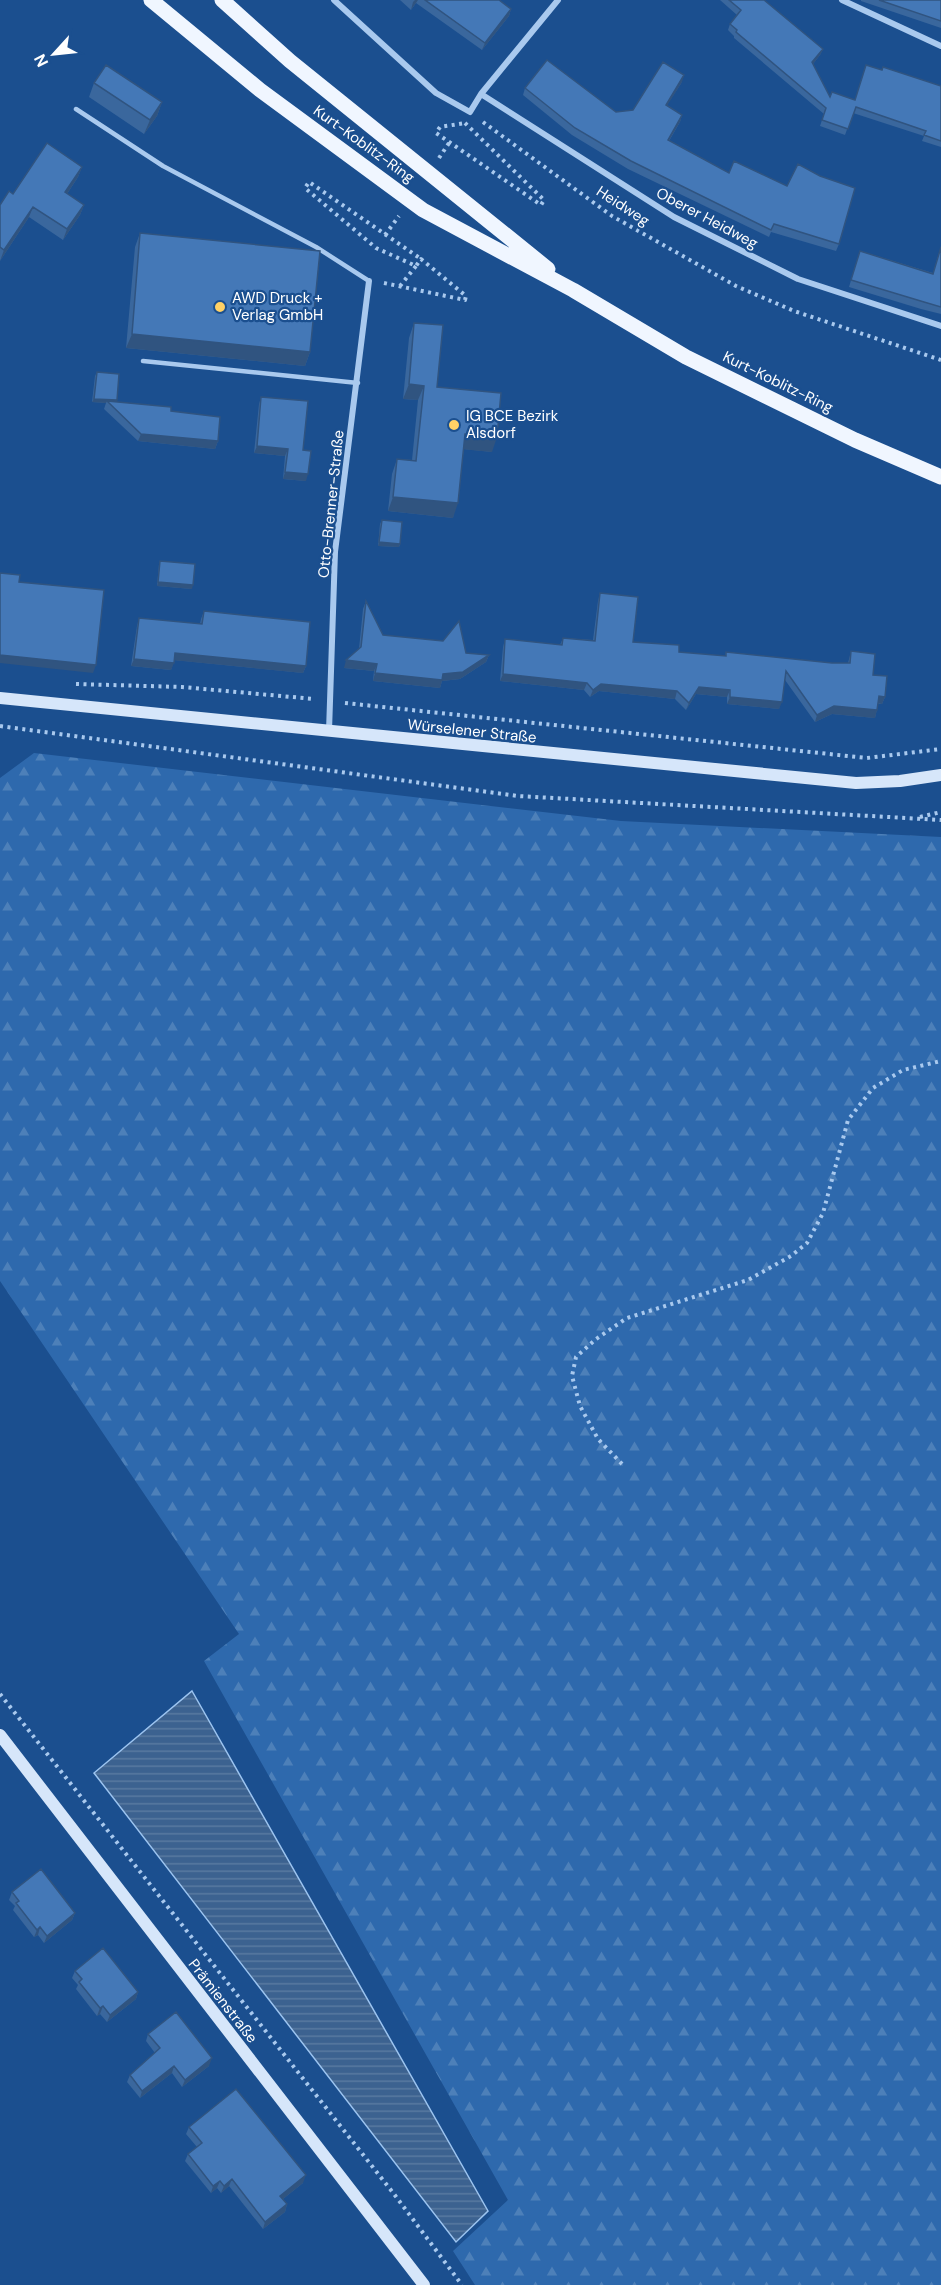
<svg xmlns="http://www.w3.org/2000/svg" width="941" height="2285" viewBox="0 0 941 2285" font-family="'DM Sans',sans-serif">
	<style>
		.forest { fill: url(#forest-firs) }
		.water { fill: url(#water-rules); stroke: #9cc4f0; stroke-width: 1.5 }
		.lines { fill: none; stroke-linecap: round; stroke-linejoin: round }
		.path { stroke: #a9c9ee; stroke-width: 4; stroke-dasharray: 3 4.5; stroke-linecap: butt }
		.service { stroke: #a9c9ee; stroke-width: 4.5 }
		.minor { stroke: #a9c9ee; stroke-width: 6 }
		.secondary { stroke: #d6e6fa; stroke-width: 12 }
		.primary { stroke: #f0f6ff; stroke-width: 15 }
		.wall { fill: #3a679d }
		.shaded-wall { fill: #305480 }
		.building { fill: #4478b7; stroke: #305480; stroke-width: 1.5 }
		.poi-dot { fill: #ffd166; stroke: #1b4f8f; stroke-width: 2 }
		.labels { text-anchor: middle; dominant-baseline: central; stroke-width: 4.5; stroke-linejoin: round; paint-order: stroke }
		.street-label { font-size: 15px; fill: #fff; stroke: #1b4f8f }
		.poi-label { font-size: 15px; fill: #fff; stroke: #1b4f8f; text-anchor: start }
	</style>
	<defs>
		<pattern id="forest-firs" width="22" height="20" patternUnits="userSpaceOnUse" patternTransform="scale(1.5)"><rect width="22" height="20" fill="#2e69ad"/><path d="M5 1l3.5 6h-7zM16 11l3.5 6h-7z" fill="#4d80b9"/></pattern>
		<pattern id="water-rules" width="6" height="5" patternUnits="userSpaceOnUse" patternTransform="scale(1.5)"><rect width="6" height="5" fill="#3c6290"/><path d="M0 2.5h6" fill="none" stroke="#597aa1"/></pattern>
	</defs>
	<rect width="100%" height="100%" fill="#1b4f8f"/>
	<!-- forest -->
	<path class="forest" d="M34,753L621,821L941,837V2285H475L453,2251L508,2200L204,1661L239,1634L0,1281V778Z"/>
	<!-- water -->
	<path class="water" d="M192,1691L488,2211L456,2242L94,1773Z"/>
	<g class="lines">
		<!-- path -->
		<path class="path" d="M483,122L612,216L736,286L794,311L941,360
			M465,123L544,200L541,205L436,133L440,127Z
			M439,158L449,143
			M385,235L399,216
			M384,283L465,300L466,296L421,259L416,266L376,248L305,188L309,182L421,259
			M400,286L416,266
			M76,684L182,687L314,699
			M345,703L867,758L941,749
			M0,726L518,796L941,820
			M920,817L941,812
			M622,1464L598,1439L580,1406L572,1376L576,1357L596,1339L627,1318L748,1280L791,1256L807,1243L823,1213L848,1120L873,1088L903,1070L941,1061
			M0,1694L394,2194L462,2285"/>
		<!-- service -->
		<path class="service" d="M76,109L163,166L316,247L369,281
			M143,361L358,383"/>
		<!-- minor -->
		<path class="minor" d="M334,0L436,93L470,112L481,94L558,0
			M842,0L941,46
			M481,94L674,217L798,279L941,326
			M329,731L335,552L369,281"/>
		<!-- secondary -->
		<path class="secondary" d="M0,698L856,783L900,781L941,775
			M0,1735L424,2285"/>
		<!-- primary -->
		<path class="primary" d="M151,0L260,90L423,210L573,290L686,357L855,440L941,477
			M222,0L290,61L548,269"/>
	</g>
	<!-- wall -->
	<path class="wall" d="M400,0H499L511,9L509,16L482,50L416,3L411,10Z
		M720,0H764L823,49L820,55L813,64L830,97L855,100L882,70L941,86V147L922,141L924,136L853,113L845,135L820,126L824,114L734,38V36L728,30L730,24L737,15Z
		M861,0H941V28L861,1Z
		M682,82L667,105L682,115L680,122L669,141L839,244L836,251L771,232L769,237L628,169L572,135L523,95L525,88L616,112L633,110Z
		M94,83L162,102L157,116L144,134L89,97Z
		M82,167L78,177L67,194L84,205L80,215L63,240L29,217L0,261V205L13,194Z
		M140,233L310,352L305,366L126,348L135,247Z
		M941,246V314L921,309L849,287L860,251L933,273Z
		M414,323L437,387L492,452L464,449L453,518L388,511L392,474L397,459L412,460L418,400L403,399L409,338Z
		M97,372L117,400L116,402L171,411L218,441L215,449L138,441L104,409L106,403L92,402L95,376Z
		M261,397L303,450L306,481L283,479L285,456L254,453L259,404Z
		M382,520L400,544L399,547L378,546L380,524Z
		M160,561L192,589L157,586L159,564Z
		M600,593L633,642L679,652L725,656L726,652L832,663H848L851,651L873,675L885,697L882,704H878L875,718L832,714L815,722L785,680L779,709L727,704V697L696,694L686,710L675,699L599,691L590,697L584,690L500,681L503,647L505,639L560,645L563,638L593,640L598,601Z
		M366,601L383,635L466,653L489,655L486,662L460,679L442,681L440,688L373,681L374,671L344,668L359,649L363,609Z
		M204,611L306,666L303,673L174,660L171,670L131,666L137,626L139,618L200,624L201,619Z
		M12,1892L75,1913L72,1920L44,1943L38,1935L34,1937L13,1910L15,1906L9,1900Z
		M75,1971L138,1992L136,1999L107,2022L100,2014L97,2016L76,1989L78,1985L72,1978Z
		M148,2034L209,2066L182,2087L172,2073L140,2098L127,2082L130,2075L155,2053L146,2041Z
		M189,2127L303,2183L283,2199L287,2204L285,2212L263,2229L229,2186L221,2193L217,2188L211,2193L185,2161L188,2154L197,2147L186,2134Z"/>
	<!-- shaded-wall -->
	<path class="shaded-wall" d="M415,0H418L416,3L411,10L413,2Z
		M511,9L509,16L482,50L485,43Z
		M823,49L820,55L810,68L812,62Z
		M684,75L682,82L663,112L666,105Z
		M162,102L157,116L144,134L150,120Z
		M682,115L680,122L665,147L668,140Z
		M82,167L78,177L61,203L65,192Z
		M84,205L80,215L63,240L67,229Z
		M33,207L29,217L0,261L4,250Z
		M132,334L310,352L305,366L126,348Z
		M409,384L424,386L418,400L403,399Z
		M94,399L117,400L116,404L107,401L106,403L92,402Z
		M141,434L218,441L215,449L138,441Z
		M465,434L497,437L492,452L460,449Z
		M257,446L288,449L285,456L254,453Z
		M285,472L308,474L306,481L283,479Z
		M393,497L458,503L453,518L388,511Z
		M379,542L400,544L399,547L378,546Z
		M158,582L193,585L192,589L157,586Z
		M175,653L306,666L303,673L172,660Z
		M0,655L96,665L93,673L0,663Z
		M489,655L486,662L460,679L442,681L440,688L373,681L375,673L443,674Z
		M134,659L174,663L171,670L131,666Z
		M346,660L377,664L374,671L344,668Z
		M503,674L587,683L584,690L500,681Z
		M601,684L677,691L675,699L599,691L590,697L593,690Z
		M699,687L730,690L727,697L696,694L686,710L689,703Z
		M879,696L885,697L882,704L876,703Z
		M730,697L782,702L779,709L727,704Z
		M834,706L877,710L875,718L832,714L815,722L817,715Z
		M75,1913L72,1920L44,1943L47,1936Z
		M40,1927L38,1935L34,1937L37,1930Z
		M138,1992L136,1999L107,2022L110,2015Z
		M103,2006L100,2014L97,2016L100,2008Z
		M212,2058L209,2066L182,2087L185,2080Z
		M174,2066L172,2073L140,2098L142,2091Z
		M306,2175L303,2183L278,2203L280,2196Z
		M232,2179L229,2186L221,2193L224,2186Z
		M220,2181L217,2188L211,2193L213,2186Z
		M287,2204L285,2212L263,2229L265,2222Z"/>
	<!-- building -->
	<path class="building" d="M425,0H499L511,9L485,43Z
		M729,0H764L823,49L812,62L830,97L832,92L855,100L866,65L882,70L883,67L941,86V141L924,135L926,131L856,107L848,129L822,120L826,108L736,32L737,30L730,24L741,10Z
		M879,0H941V21Z
		M547,60L616,112L633,110L663,62L684,75L666,105L682,115L668,140L729,173L734,161L787,186L798,164L820,176L855,188L839,244L774,224L771,230L631,161L575,128L525,88Z
		M106,65L162,102L150,120L94,83Z
		M47,143L82,167L65,192L84,205L67,229L33,207L4,250L0,247V205L9,191L13,194Z
		M140,233L320,251L310,352L132,334Z
		M941,247V307L924,302L851,280L860,251L933,274Z
		M414,323L443,325L437,387L501,393L497,437L465,434L458,503L393,497L397,459L416,461L424,386L409,384Z
		M97,372L119,374L117,400L94,399Z
		M261,397L308,401L303,450L311,451L308,474L285,472L288,449L257,446Z
		M107,401L171,407V411L220,417L218,441L141,434Z
		M382,520L402,522L400,544L379,542Z
		M160,561L195,564L193,585L158,582Z
		M0,573L20,575L19,582L104,590L96,665L0,655Z
		M600,593L638,597L633,642L679,645V652L726,656V652L832,663H850L851,651L875,654L873,675L887,676L885,697L879,696L877,710L834,706L817,715L786,671L782,702L730,697V690L699,687L689,703L677,691L601,684L593,690L587,683L503,674L505,639L562,645L563,638L595,641Z
		M366,601L383,635L443,641L459,621L466,653L489,655L463,672L443,674L442,680L375,673L377,664L346,660L361,647Z
		M204,611L310,622L306,666L175,653L174,663L134,659L139,618L202,624Z
		M41,1869L75,1913L47,1936L40,1927L37,1930L16,1903L19,1901L12,1892Z
		M103,1948L138,1992L110,2015L103,2006L100,2008L79,1982L82,1979L75,1971Z
		M176,2012L212,2058L185,2080L174,2066L142,2091L130,2075L160,2048L148,2034Z
		M236,2089L306,2175L280,2196L287,2204L265,2222L232,2179L224,2186L220,2181L213,2186L188,2154L202,2143L189,2127Z"/>
	<!-- markers -->
	<g class="poi-dot">
		<circle cx="220" cy="307" r="6"/>
		<circle cx="454" cy="425" r="6"/>
	</g>
	<g class="labels">
		<!-- street labels -->
		<g class="street-label">
			<text transform="translate(364 144) rotate(36)">Kurt-Koblitz-Ring</text>
			<text transform="translate(623 206) rotate(33)">Heidweg</text>
			<text transform="translate(707 218) rotate(28)">Oberer Heidweg</text>
			<text transform="translate(778 382) rotate(26)">Kurt-Koblitz-Ring</text>
			<text transform="translate(331 504) rotate(-84)">Otto-Brenner-Straße</text>
			<text transform="translate(472 731) rotate(6)">Würselener Straße</text>
			<text transform="translate(223 2001) rotate(52)">Prämienstraße</text>
		</g>
		<!-- poi labels -->
		<g class="poi-label">
			<text x="232" y="298">AWD Druck +<tspan x="232" dy="17">Verlag GmbH</tspan></text>
			<text x="466" y="416">IG BCE Bezirk<tspan x="466" dy="17">Alsdorf</tspan></text>
		</g>
	</g>
	<!-- north arrow -->
	<g transform="translate(54 54) rotate(243)" stroke="#1b4f8f" stroke-width="4.5" paint-order="stroke">
	<path d="M0-4.5L10 22L0 15L-10 22Z" fill="#ffffff"/>
	<text y="-9" font-size="16" font-weight="bold" text-anchor="middle" fill="#ffffff">N</text>
	</g>
</svg>
